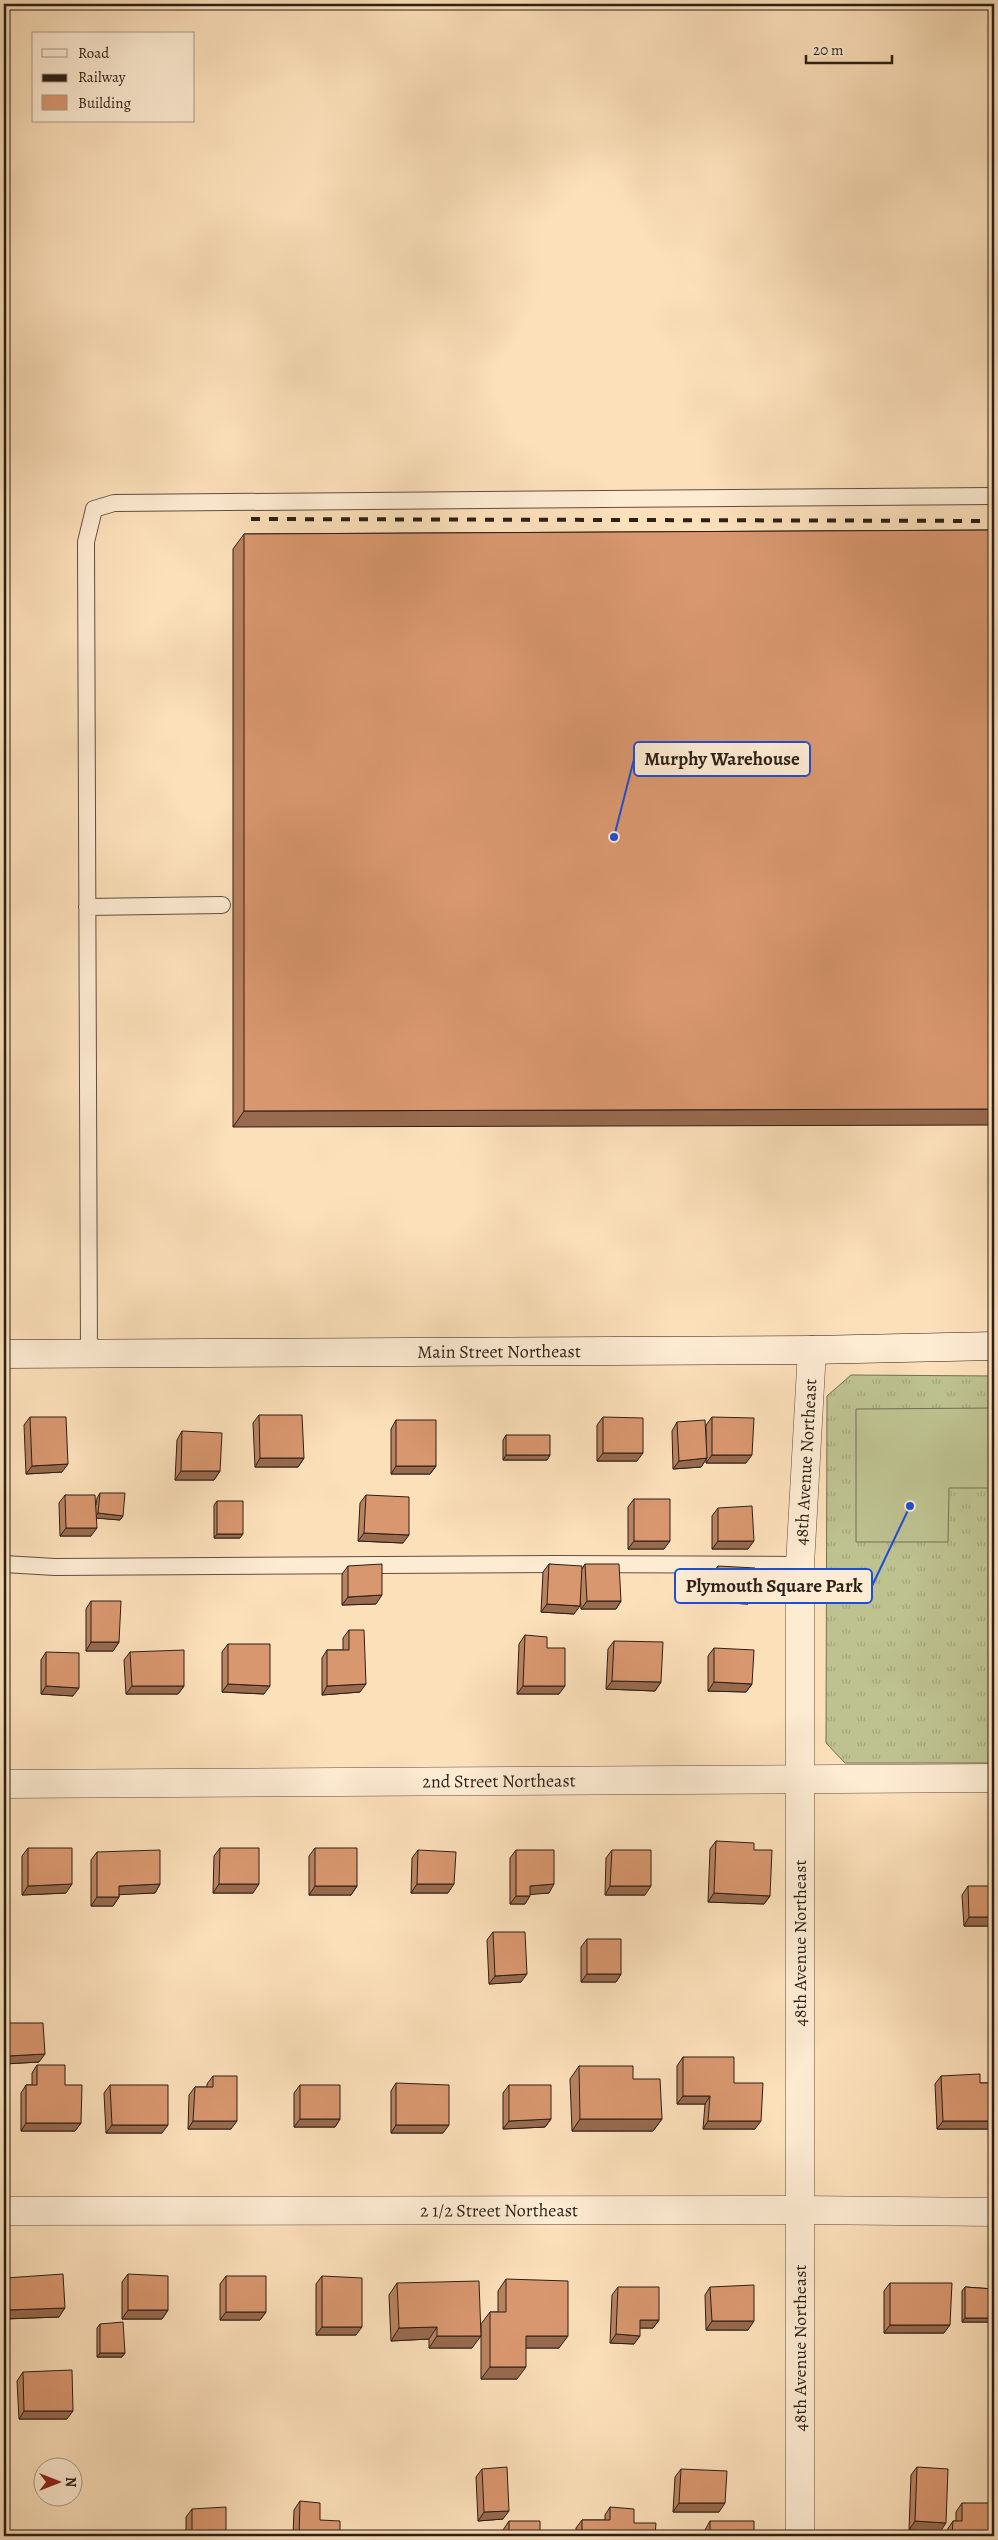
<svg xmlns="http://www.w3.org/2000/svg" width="998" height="2540" viewBox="0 0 998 2540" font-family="Alegreya,serif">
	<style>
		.grass { fill: url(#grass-tufts); stroke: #747054 }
		.garden { fill: #bec291; stroke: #747054 }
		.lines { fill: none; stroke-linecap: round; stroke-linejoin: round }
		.lane-casing { stroke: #5f4f40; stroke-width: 18 }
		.street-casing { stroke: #5f4f40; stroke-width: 29 }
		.secondary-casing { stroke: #2b1f17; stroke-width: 29 }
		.lane { stroke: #fdebd2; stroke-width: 16 }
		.street { stroke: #fdebd2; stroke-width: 28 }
		.secondary { stroke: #fdebd2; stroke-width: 28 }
		.rail { stroke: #2b1f17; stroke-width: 4; stroke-dasharray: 9 9; stroke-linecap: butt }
		.wall { fill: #bb825f; stroke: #2b1f17 }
		.shaded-wall { fill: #986a4e; stroke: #2b1f17 }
		.building { fill: #d9976f; stroke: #2b1f17 }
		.labels { text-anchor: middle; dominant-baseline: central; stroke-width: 5; stroke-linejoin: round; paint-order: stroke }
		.street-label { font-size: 18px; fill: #2b1f17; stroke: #fdebd2 }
		.leader { fill: none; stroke: #1d4ed8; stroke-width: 2 }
		.callout-dot { fill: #1d4ed8; stroke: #fdebd2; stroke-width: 2 }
		.callout { fill: #fdebd2; stroke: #1d4ed8; stroke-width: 2 }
		.callout-label { font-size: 19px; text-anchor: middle; font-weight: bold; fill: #2b1f17 }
	</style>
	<defs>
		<pattern id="grass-tufts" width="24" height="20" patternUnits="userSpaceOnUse" patternTransform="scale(1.25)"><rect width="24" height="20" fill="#bec291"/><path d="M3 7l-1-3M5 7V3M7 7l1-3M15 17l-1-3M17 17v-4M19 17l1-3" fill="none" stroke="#a3a67c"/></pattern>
	</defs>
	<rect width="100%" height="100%" fill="#fce0ba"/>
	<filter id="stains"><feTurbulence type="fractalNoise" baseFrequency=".004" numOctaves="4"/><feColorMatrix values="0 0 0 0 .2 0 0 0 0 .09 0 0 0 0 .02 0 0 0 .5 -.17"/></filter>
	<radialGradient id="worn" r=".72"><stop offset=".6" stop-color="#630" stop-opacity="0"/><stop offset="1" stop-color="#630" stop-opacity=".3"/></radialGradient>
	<!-- grass -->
	<path class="grass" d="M851,1375L994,1376V1763H845L826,1743L827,1396Z"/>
	<!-- garden -->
	<path class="garden" d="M994,1408V1488H949L948,1542H856V1409Z"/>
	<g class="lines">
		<!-- lane casing -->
		<g class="lane-casing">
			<path id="lane" d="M87,907L222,905
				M89,1354L86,542L94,509L114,503L994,496
				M4,1564L55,1567L553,1564L800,1565"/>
		</g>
		<!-- street casing -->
		<g class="street-casing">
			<g id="street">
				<path id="s1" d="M4,1784L994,1778"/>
				<path id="s2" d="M4,2211L801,2210L994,2212"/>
				<path id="s3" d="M800,2536V1565L812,1350"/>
			</g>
		</g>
		<!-- secondary casing -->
		<g class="secondary-casing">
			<g id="secondary">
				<path id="s4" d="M4,1354L812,1350L994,1346"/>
			</g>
		</g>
		<!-- lane -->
		<use href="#lane" class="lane"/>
		<!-- street -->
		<use href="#street" class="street"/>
		<!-- secondary -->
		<use href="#secondary" class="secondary"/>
		<!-- rail -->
		<path class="rail" d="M251,519L994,521"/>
	</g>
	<!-- wall -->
	<path class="wall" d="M994,530L233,1127V549L244,534Z
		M259,1415L304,1458L298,1467H255L253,1423Z
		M30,1417L62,1472L26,1474L24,1425Z
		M603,1417L637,1461H597V1425Z
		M712,1417L746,1463H706V1459L701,1467L673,1469L672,1431L677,1422L706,1447V1425Z
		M396,1420L436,1466L430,1474H391V1429Z
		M182,1431L220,1471L214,1480H175L177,1440Z
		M506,1435L550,1455L547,1460H503V1440Z
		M100,1493L123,1516L120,1520L97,1518L91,1536H60L59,1503L65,1495L96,1505L97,1498Z
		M366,1495L403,1543L358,1541L360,1503Z
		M634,1499L664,1549H628V1507Z
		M217,1501L240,1538H214V1505Z
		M718,1508L748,1549H712V1516Z
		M549,1564L582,1569L585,1564L621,1601L616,1609H581L580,1594L574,1614L541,1612L543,1572Z
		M348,1566L376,1604L342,1605V1574Z
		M718,1566L748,1604L710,1602L712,1574Z
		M91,1601L119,1642L113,1651H86V1609Z
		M349,1630L360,1692L322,1695V1658L327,1650H343V1638Z
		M525,1635L547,1648L559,1694H517L519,1644Z
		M614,1641L661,1682L655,1691L606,1689L608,1649Z
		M228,1644L264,1694L222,1692V1652Z
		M714,1648L752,1684L746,1692L708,1691V1656Z
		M46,1652L73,1696L41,1694V1660Z
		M130,1652L184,1686L178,1694H126L124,1660Z
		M716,1841L754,1850L770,1896L764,1904L708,1902L710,1849Z
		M28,1848L66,1893L22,1895V1856Z
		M220,1848L253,1893H213L214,1856Z
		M315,1848L357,1886L351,1895H309V1856Z
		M418,1850L448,1893H411L412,1858Z
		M516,1850L549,1893L530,1894L525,1904H510V1858Z
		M612,1850L645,1895H605L606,1858Z
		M97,1852L160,1884L155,1893L119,1894V1897L113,1906H91V1860Z
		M968,1886L994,1926H964L962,1895Z
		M493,1932L521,1982L489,1984L487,1940Z
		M587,1939L621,1974L616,1982H581V1947Z
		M6,2023L39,2062L4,2064V2026Z
		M683,2057L734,2083L755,2129H703L705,2104H677V2066Z
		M37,2065L65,2085L81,2123L75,2131H21V2093L26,2085H32V2073Z
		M579,2066L633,2079L662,2119L653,2131H572L570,2079Z
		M213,2076L231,2129H188L189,2095L195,2087H207V2084Z
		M941,2076L980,2083H994V2127L993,2129H937L935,2084Z
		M396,2083L443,2133H391V2091Z
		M110,2085L162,2133H106L104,2093Z
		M300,2085L340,2119L335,2127H294V2093Z
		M509,2085L551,2119L545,2127L503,2129V2093Z
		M128,2274L168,2310L162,2319H122V2282Z
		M226,2276L266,2312L260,2320H220V2284Z
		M322,2276L356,2335H316V2284Z
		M6,2278L59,2317L4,2319V2281Z
		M506,2279L559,2348H526L517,2379H481V2324L490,2312H498V2291Z
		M397,2283L472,2348H429V2339L391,2341L389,2295Z
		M890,2283L944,2333H884V2291Z
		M618,2287L659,2320L653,2328H640L634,2344L610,2343L612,2295Z
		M710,2287L748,2330H706L705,2295Z
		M965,2287L994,2289V2320L993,2322H962V2291Z
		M100,2324L125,2353L122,2357H97V2328Z
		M23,2372L67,2419H19L17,2381Z
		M917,2467L940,2532L909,2530L911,2475Z
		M482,2469L503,2519L478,2521L476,2477Z
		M681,2469L719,2512H673L675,2477Z
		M300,2501L320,2520L340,2536H293L294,2510Z
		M962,2503L994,2536H947V2530L953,2521H956V2512Z
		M610,2507L634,2523L655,2536H576V2528L582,2520H605V2515Z
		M192,2509L226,2536H186V2517Z
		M509,2521L540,2536H503V2530Z
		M710,2521L754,2536H705V2530Z"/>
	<!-- shaded-wall -->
	<path class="shaded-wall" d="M994,1109V1125L233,1127L244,1111Z
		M603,1453H643L637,1461H597Z
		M506,1455H550L547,1460H503Z
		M712,1455H752L746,1463H706Z
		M260,1458H304L298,1467H255Z
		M707,1458L701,1467L673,1469L679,1461Z
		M68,1464L62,1472L26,1474L32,1466Z
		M396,1466H436L430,1474H391Z
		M181,1471H220L214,1480H175Z
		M98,1513L123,1516L120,1520L95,1518Z
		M66,1528H97L91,1536H60Z
		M364,1533L409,1535L403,1543L358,1541Z
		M217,1534H243L240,1538H214Z
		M634,1541H670L664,1549H628Z
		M718,1541H754L748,1549H712Z
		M716,1593L754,1595L748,1604L710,1602Z
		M382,1595L376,1604L342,1605L348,1597Z
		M587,1601H621L616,1609H581Z
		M547,1604L580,1606L574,1614L541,1612Z
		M91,1642H119L113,1651H86Z
		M612,1681L661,1682L655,1691L606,1689Z
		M714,1682L752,1684L746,1692L708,1691Z
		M228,1684L270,1686L264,1694L222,1692Z
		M366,1684L360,1692L322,1695L327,1686Z
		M46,1686L79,1688L73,1696L41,1694Z
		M132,1686H184L178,1694H126Z
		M523,1686H565L559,1694H517Z
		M72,1884L66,1893L22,1895L28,1886Z
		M160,1884L155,1893L113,1895L119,1886Z
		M219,1884H259L253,1893H213Z
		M417,1884H454L448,1893H411Z
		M554,1884L549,1893L525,1895L530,1886Z
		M315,1886H357L351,1895H309Z
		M610,1886H651L645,1895H605Z
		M714,1893L770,1896L764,1904L708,1902Z
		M516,1896H530L525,1904H510Z
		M97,1897H119L113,1906H91Z
		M969,1917H994V1926H964Z
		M527,1974L521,1982L489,1984L495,1976Z
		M587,1974H621L616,1982H581Z
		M45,2054L39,2062L4,2064V2062L8,2056Z
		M683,2096H710L705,2104H677Z
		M300,2119H340L335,2127H294Z
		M551,2119L545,2127L503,2129L509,2121Z
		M580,2119H662L653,2131H572Z
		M193,2121H237L231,2129H188Z
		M708,2121H761L755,2129H703Z
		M943,2121H994V2127L993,2129H937Z
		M26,2123H81L75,2131H21Z
		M112,2125H168L162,2133H106Z
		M396,2125H449L443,2133H391Z
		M65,2308L59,2317L4,2319V2317L8,2310Z
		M128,2310H168L162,2319H122Z
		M226,2312H266L260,2320H220Z
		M965,2318H994V2320L993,2322H962Z
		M640,2320H659L653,2328H634Z
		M712,2321H754L748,2330H706Z
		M890,2325H950L944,2333H884Z
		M322,2327H362L356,2335H316Z
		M437,2327L429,2339L391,2341L399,2328Z
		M616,2334L640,2336L634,2344L610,2343Z
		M437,2336H481L472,2348H429Z
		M526,2336H568L559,2348H517Z
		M100,2353H125L122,2357H97Z
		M490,2367H526L517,2379H481Z
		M24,2411H73L67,2419H19Z
		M679,2503H725L719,2512H673Z
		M509,2511L503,2519L478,2521L484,2512Z
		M915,2521L946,2523L940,2532L909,2530Z"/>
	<!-- building -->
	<path class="building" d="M994,530V1109L244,1111V534Z
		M259,1415H302L304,1458H260Z
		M30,1417H66L68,1464L32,1466Z
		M603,1417L643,1418V1453H603Z
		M712,1417L754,1418L752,1455H712Z
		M396,1420H436V1466H396Z
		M705,1420L707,1458L679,1461L677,1422Z
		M182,1431L222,1433L220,1471H181Z
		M506,1435H550V1455H506Z
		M100,1493H125L123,1516L98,1513Z
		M65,1495H95L97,1528H66Z
		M366,1495L409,1497V1535L364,1533Z
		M634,1499H670V1541H634Z
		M217,1501H243V1534H217Z
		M752,1506L754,1541H718V1508Z
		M382,1564V1595L348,1597V1566Z
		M549,1564L582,1566L580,1606L547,1604Z
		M585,1564H619L621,1601H587Z
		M718,1566L755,1568L754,1595L716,1593Z
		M91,1601H121L119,1642H91Z
		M349,1630H364L366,1684L327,1686V1650H349Z
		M525,1635L547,1637V1648H565V1686H523Z
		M614,1641L663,1642L661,1682L612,1681Z
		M228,1644H270V1686L228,1684Z
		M714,1648L754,1650L752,1684L714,1682Z
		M184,1650V1686H132L130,1652Z
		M46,1652L79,1653V1688L46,1686Z
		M716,1841L754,1843V1850H772L770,1896L714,1893Z
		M28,1848H72V1884L28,1886Z
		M220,1848H259V1884H219Z
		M315,1848H357V1886H315Z
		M160,1850V1884L119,1886V1897H97V1852Z
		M418,1850L456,1852L454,1884H417Z
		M516,1850H554V1884L530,1886V1896H516Z
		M612,1850H651V1886H610Z
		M968,1886H994V1917H969Z
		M493,1932H525L527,1974L495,1976Z
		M587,1939H621V1974H587Z
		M6,2023H43L45,2054L8,2056Z
		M683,2057H734V2083H763L761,2121H708L710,2096H683Z
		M37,2065H65V2085H82L81,2123H26V2085H37Z
		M579,2066H633V2079H660L662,2119H580Z
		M980,2074V2083H994V2121H943L941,2076Z
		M213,2076H237V2121H193L195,2087H213Z
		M396,2083L449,2085V2125H396Z
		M110,2085H168V2125H112Z
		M300,2085H340V2119H300Z
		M509,2085H551V2119L509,2121Z
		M63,2274L65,2308L8,2310L6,2278Z
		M128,2274L168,2276V2310H128Z
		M226,2276H266V2312H226Z
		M322,2276L362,2278V2327H322Z
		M506,2279L568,2281V2336H526V2367H490V2312H506Z
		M479,2281L481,2336H437V2327L399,2328L397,2283Z
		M890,2283H952L950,2325H890Z
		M754,2285V2321H712L710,2287Z
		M618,2287H659V2320H640V2336L616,2334Z
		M965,2287L994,2289V2318H965Z
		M123,2322L125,2353H100V2324Z
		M72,2370L73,2411H24L23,2372Z
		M507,2467L509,2511L484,2512L482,2469Z
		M917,2467L948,2469L946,2523L915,2521Z
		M681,2469L727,2471L725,2503H679Z
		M300,2501L320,2503V2520L340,2521V2536H299Z
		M962,2503H994V2536H952L953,2521H962Z
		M226,2507V2536H192V2509Z
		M610,2507L634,2509V2523H656L655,2536H582V2520H610Z
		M509,2521H540V2536H509Z
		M710,2521H754V2536H710Z"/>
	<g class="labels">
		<!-- street labels -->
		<g class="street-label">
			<text stroke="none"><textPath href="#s4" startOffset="495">Main Street Northeast</textPath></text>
			<text stroke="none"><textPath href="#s3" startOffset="1074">48th Avenue Northeast</textPath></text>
			<text stroke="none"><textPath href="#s1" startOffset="495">2nd Street Northeast</textPath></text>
			<text transform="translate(800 1943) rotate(-90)">48th Avenue Northeast</text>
			<text stroke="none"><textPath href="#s2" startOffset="495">2 1/2 Street Northeast</textPath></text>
			<text transform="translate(800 2348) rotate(-90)">48th Avenue Northeast</text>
		</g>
	</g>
	<!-- callouts -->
	<path class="leader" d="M614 837L634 759M910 1506L872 1586"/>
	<g class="callout-dot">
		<circle cx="614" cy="837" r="5"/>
		<circle cx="910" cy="1506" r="5"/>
	</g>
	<g class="callout">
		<rect x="634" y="742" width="176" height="34" rx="5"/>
		<rect x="675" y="1569" width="197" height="34" rx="5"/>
	</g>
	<g class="callout-label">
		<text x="722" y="765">Murphy Warehouse</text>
		<text x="774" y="1592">Plymouth Square Park</text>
	</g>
	<!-- margin -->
	<rect width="998" height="2540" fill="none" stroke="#fce0ba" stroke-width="20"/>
	<rect x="5" y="5" width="988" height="2530" fill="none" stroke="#2b1f17" stroke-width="2.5"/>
	<rect x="10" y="10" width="978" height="2520" fill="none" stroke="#2b1f17"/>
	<!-- legend -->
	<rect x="32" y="32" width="162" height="90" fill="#fdebd2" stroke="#a99987"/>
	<rect x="42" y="49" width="25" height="8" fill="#fdebd2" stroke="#a99987"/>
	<text x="78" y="58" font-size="15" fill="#2b1f17">Road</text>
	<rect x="42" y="74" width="25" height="8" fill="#2b1f17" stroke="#a99987"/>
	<text x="78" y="82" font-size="15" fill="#2b1f17">Railway</text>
	<rect x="42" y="95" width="25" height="15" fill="#d9976f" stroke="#a99987"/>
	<text x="78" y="108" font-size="15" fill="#2b1f17">Building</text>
	<!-- north arrow -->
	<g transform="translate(58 2482) rotate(90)"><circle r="24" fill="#fdebd2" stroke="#a99987"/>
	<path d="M0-4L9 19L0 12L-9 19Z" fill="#8f2418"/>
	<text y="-8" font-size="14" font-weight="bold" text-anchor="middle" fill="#2b1f17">N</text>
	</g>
	<!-- scale -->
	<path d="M806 55v8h86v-8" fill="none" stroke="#2b1f17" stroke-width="2.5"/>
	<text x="813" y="55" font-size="15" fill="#2b1f17" stroke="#fdebd2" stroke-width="4" paint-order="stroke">20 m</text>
	<rect width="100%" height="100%" filter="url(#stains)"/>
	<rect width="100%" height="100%" fill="url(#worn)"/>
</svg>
